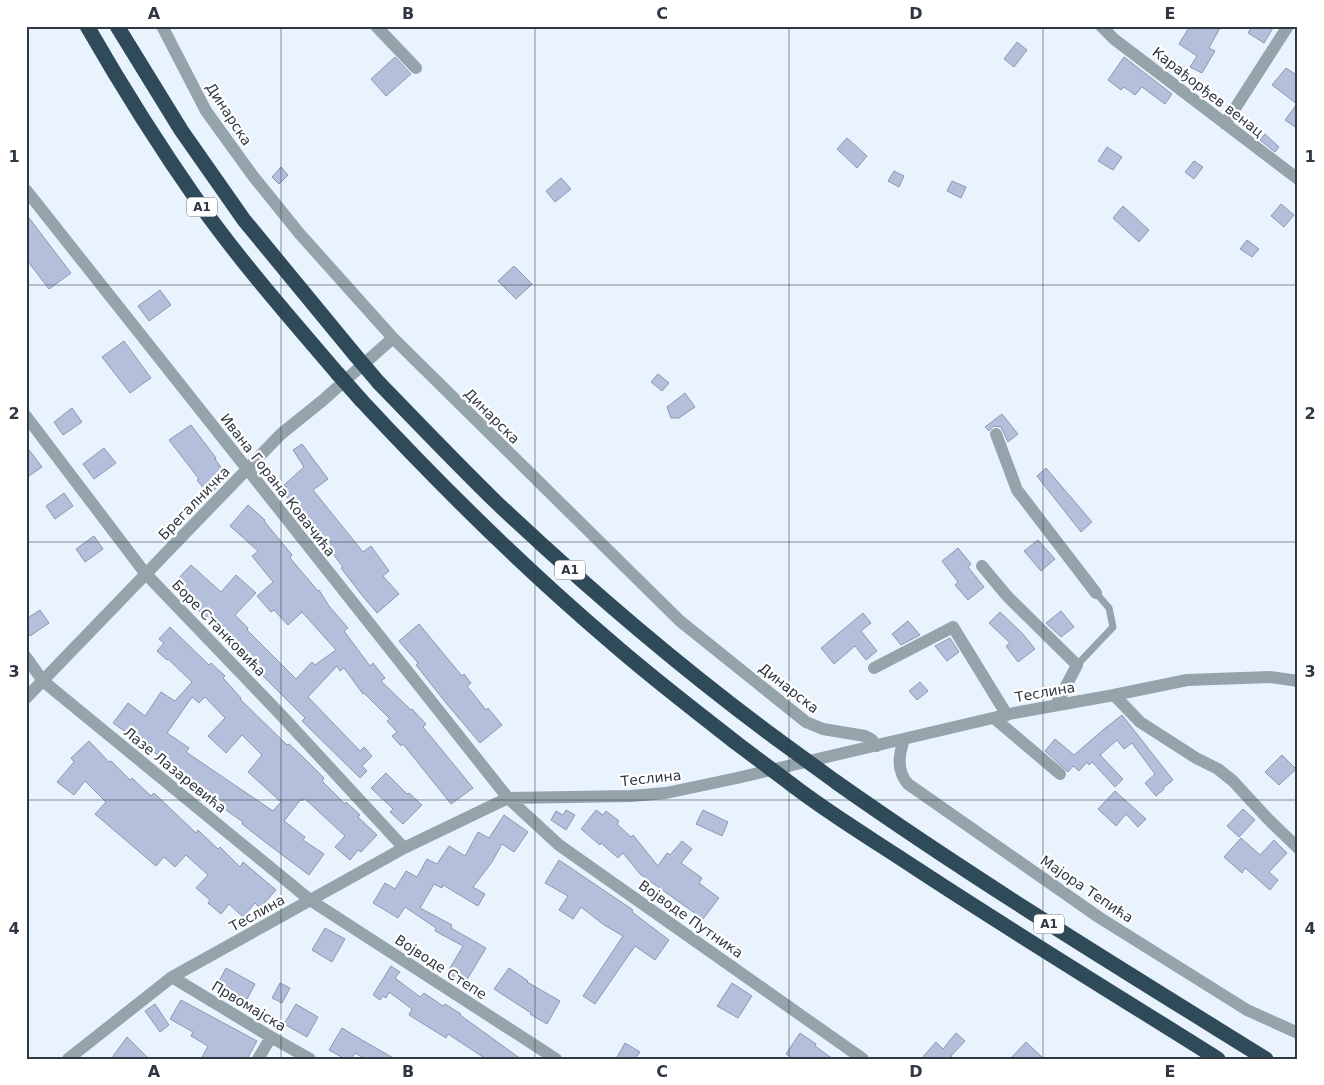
<svg xmlns="http://www.w3.org/2000/svg" width="1324" height="1085" viewBox="0 0 1324 1085" font-family="'DejaVu Sans',sans-serif">
	<style>
		.building { fill: #b4bfdb; stroke: #8d97b3; fill-rule: evenodd }
		.lines { fill: none; stroke-linecap: round; stroke-linejoin: round }
		.service { stroke: #95a3aa; stroke-width: 7 }
		.minor { stroke: #95a3aa; stroke-width: 12 }
		.motorway { stroke: #2f4b59; stroke-width: 15 }
		.motorway-bridge { stroke: #2f4b59; stroke-width: 15 }
		.grid { fill: none; stroke: #2f3842; stroke-width: 1; stroke-opacity: 0.55 }
		.labels { text-anchor: middle; dominant-baseline: central; stroke-width: 4.5; stroke-linejoin: round; paint-order: stroke }
		.shield { fill: #fff; stroke: #6d747b; stroke-width: 1 }
		.shield-label { font-size: 12px; font-weight: bold; fill: #2f3842 }
		.street-label { font-size: 14px; fill: #2f3842; stroke: #fff }
		.neatline { fill: none; stroke: #2f3842; stroke-width: 2 }
		.grid-label { font-size: 16px; text-anchor: middle; font-weight: bold; fill: #2f3842 }
	</style>
	<rect width="100%" height="100%" fill="#e9f3fd"/>
	<!-- building -->
	<path class="building" d="M1190,26H1221L1209,48L1215,51L1202,73L1190,67L1197,56L1179,44Z
		M1252,26H1274L1264,43L1248,33Z
		M1017,42L1027,50L1014,67L1004,59Z
		M395,57L411,74L386,96L371,79Z
		M1124,57L1172,94L1165,104L1142,87L1135,95L1124,87L1121,90L1108,80Z
		M1286,68L1298,76V129L1285,120L1297,104L1272,85Z
		M1265,134L1279,147L1275,152L1260,140Z
		M847,138L867,156L857,168L837,149Z
		M1107,147L1122,157L1113,170L1098,161Z
		M1194,161L1203,167L1194,179L1185,172Z
		M281,167L288,175L279,184L272,177Z
		M894,171L904,176L899,187L888,181Z
		M561,178L571,189L555,202L546,191Z
		M952,181L966,187L961,198L947,191Z
		M1281,204L1294,215L1284,227L1271,216Z
		M1123,206L1149,230L1139,242L1113,218Z
		M26,214L71,273L49,289L26,259Z
		M1247,240L1259,249L1252,257L1240,249Z
		M514,266L532,284L516,299L498,281Z
		M160,290L171,305L149,321L138,306Z
		M124,341L151,378L130,393L102,357Z
		M658,374L669,383L662,391L651,382Z
		M685,393L695,407L679,418H671L667,407Z
		M72,408L82,422L63,435L54,422Z
		M1002,414L1018,434L1008,442L1001,427L994,426L989,431L985,427Z
		M191,425L216,458L215,459L228,477L209,495L197,480L199,479L169,440Z
		M302,444L328,479L313,490L363,552L371,546L389,571L383,576L399,594L377,613L361,594L341,568L343,567L304,516L282,492L287,488L284,485L304,467L293,450Z
		M26,446L42,467L26,478Z
		M104,448L116,463L94,479L83,464Z
		M1046,468L1092,522L1081,532L1037,476Z
		M64,493L73,506L55,519L46,506Z
		M248,505L265,520L264,521L292,555L290,558L318,591L319,590L329,606L348,628L344,631L370,666L373,663L385,678L381,681L411,710L412,709L426,724L423,727L473,788L451,804L403,744L401,746L392,736L397,732L387,721L390,719L364,693L363,694L344,668L340,671L337,666L308,697L360,751L364,747L372,756L362,766L367,771L360,778L302,721L305,718L217,630L218,629L195,607L197,605L173,584L191,565L221,592L236,575L256,593L235,615L248,628L247,630L296,679L312,662L315,665L336,650L302,612L288,625L274,610L271,612L257,596L273,582L252,556L258,551L230,526Z
		M94,536L103,549L85,562L76,549Z
		M1038,540L1055,559L1041,571L1024,551Z
		M958,548L971,564L968,567L984,587L968,600L955,585L958,582L942,561Z
		M40,610L49,623L30,636L26,630V619Z
		M1061,611L1074,627L1061,637L1046,623Z
		M1000,612L1022,633L1035,649L1018,662L1006,646L1010,643L989,623Z
		M863,613L871,623L861,631L877,651L866,660L855,646L834,664L821,648Z
		M908,621L920,635L901,645L892,634Z
		M419,624L462,676L464,674L471,683L467,686L486,710L488,708L502,725L480,743L446,703L416,665L418,663L399,641Z
		M170,627L209,665L211,663L225,676L223,678L241,698L240,699L287,745L289,744L302,756L324,778L322,781L345,804L346,802L360,815L358,817L377,835L361,852L358,850L350,860L335,847L345,836L304,798L302,801L301,799L284,821L305,837L303,840L324,854L309,875L269,845L242,824L243,822L179,777L180,775L156,758L158,755L113,723L128,703L145,716L161,692L175,701L192,682L168,659L167,660L157,651L164,643L159,639ZM192,697L199,703L205,697L225,718L208,736L226,753L242,735L262,755L248,772L281,802L273,811L186,752L189,748L167,733Z
		M950,638L959,652L947,661L935,646Z
		M920,682L928,691L917,700L909,691Z
		M1122,715L1173,780L1163,788L1164,789L1156,796L1145,783L1155,774L1132,743L1124,749L1117,740L1100,755L1123,779L1115,787L1092,762L1089,765L1087,762L1079,771L1073,766L1068,772L1045,751L1055,739L1074,755L1103,730Z
		M89,741L109,762L111,761L130,780L132,778L151,796L154,793L196,833L198,830L218,849L220,847L240,867L243,862L276,890L260,908L255,903L243,917L229,904L221,914L208,903L210,900L196,888L208,875L186,855L175,867L164,857L156,866L95,814L106,802L85,781L74,795L57,782L74,762L71,758Z
		M1282,755L1296,769L1279,785L1265,772Z
		M386,773L407,794L409,793L422,805L403,824L390,812L393,809L371,788Z
		M1115,791L1146,819L1138,827L1126,814L1116,826L1098,809Z
		M1243,809L1255,820L1239,837L1227,826Z
		M566,810L575,815L566,830L551,820L556,811L563,815Z
		M596,810L603,815L606,811L619,821L617,824L631,837L633,835L658,866L667,853L670,855L682,841L692,849L681,863L702,878L699,883L719,898L703,919L640,874L623,853L618,858L601,843L600,845L581,829Z
		M703,810L728,822L722,836L696,824Z
		M504,815L528,832L514,852L502,844L492,862L473,887L485,894L478,906L443,885L442,888L434,884L420,908L452,925L451,928L486,948L465,983L447,973L463,946L435,931L436,928L405,907L398,918L373,903L385,883L395,889L406,871L417,877L427,859L437,864L449,846L465,856L478,832L489,838Z
		M1241,838L1260,855L1274,840L1287,853L1269,872L1278,880L1270,890L1245,868L1242,873L1224,857Z
		M559,860L633,910L632,912L669,940L655,960L635,946L595,1004L583,996L623,936L604,925L581,907L573,919L559,910L568,896L545,883Z
		M325,928L345,939L332,962L312,950Z
		M391,966L400,972L395,978L420,997L424,993L443,1006L445,1004L461,1014L460,1015L521,1059H486L448,1034L446,1038L409,1015L412,1009L389,992L386,998L383,996L380,1000L373,995Z
		M226,968L255,984L244,1005L215,989Z
		M509,968L528,981L527,982L560,1001L547,1024L530,1014L531,1013L494,989Z
		M280,983L290,988L282,1003L272,998Z
		M732,983L752,996L738,1018L717,1006Z
		M181,1000L257,1041L247,1059H201L208,1046L191,1036L193,1032L170,1019Z
		M155,1004L169,1025L160,1032L145,1011Z
		M296,1004L318,1017L307,1037L284,1024Z
		M342,1028L362,1040L395,1059H365L355,1053L351,1059H345L329,1050Z
		M800,1033L816,1044L815,1046L833,1059H794L786,1054Z
		M956,1033L965,1041L951,1056L954,1059H921L936,1042L943,1049Z
		M127,1037L149,1059H111Z
		M1026,1042L1044,1059H1010Z
		M625,1043L640,1052L635,1059H616Z"/>
	<g class="lines">
		<!-- service -->
		<path class="service" d="M1077,665L1113,627L1109,608L1096,593"/>
		<!-- minor -->
		<path class="minor" d="M162,26L206,111L253,176L299,233L393,338L680,621L806,722L823,729L865,736L871,739L877,746
			M376,26L416,68
			M1101,26L1114,39L1298,179
			M1225,124L1288,26
			M26,190L508,798L559,845L863,1059
			M26,416L145,573L282,716L404,848
			M996,434L1017,490L1096,593
			M982,566L1007,596L1077,665L1056,705
			M26,657L43,681L310,900L556,1059
			M874,668L953,627L1007,715
			M1114,695L1140,722L1196,758L1218,769L1233,781L1267,818L1298,848
			M26,698L281,434L322,401L393,338
			M994,718L1060,774
			M904,739C899,755 896,770 908,784L1100,918L1247,1010L1298,1033
			M172,977L271,1037L310,1059
			M68,1059L172,977L404,848L508,798L631,796L666,793L737,778L1014,713L1114,695L1187,680L1270,677L1298,681
			M258,1059L271,1037"/>
		<!-- motorway -->
		<path class="motorway" d="M87,26C122,87 159,146 199,203C241,262 290,318 338,374
			M117,26L181,130L244,220L356,356
			M379,383C418,423 456,463 496,502C585,586 678,666 777,739
			M361,400C440,485 523,567 611,642C651,677 693,709 735,742
			M836,782C975,880 1121,969 1266,1059
			M791,784C831,815 875,841 917,869C1016,934 1118,996 1218,1059"/>
		<!-- motorway-bridge -->
		<path class="motorway-bridge" d="M356,356L379,383
			M338,374L361,400
			M777,739L836,782
			M735,742L791,784"/>
	</g>
	<!-- grid -->
	<path class="grid" d="M281,26V1059M535,26V1059M789,26V1059M1043,26V1059M26,285H1298M26,542H1298M26,800H1298"/>
	<g class="labels">
		<!-- shield labels -->
		<g class="shield">
			<rect x="187" y="197.5" width="30" height="19" rx="4"/>
			<rect x="555" y="560.5" width="30" height="19" rx="4"/>
			<rect x="1034" y="914.5" width="30" height="19" rx="4"/>
		</g>
		<g class="shield-label">
			<text x="202" y="207">A1</text>
			<text x="570" y="570">A1</text>
			<text x="1049" y="924">A1</text>
		</g>
		<!-- street labels -->
		<g class="street-label">
			<text transform="translate(1208 92) rotate(38)">Карађорђев венац</text>
			<text transform="translate(229 114) rotate(57)">Динарска</text>
			<text transform="translate(492 416) rotate(45)">Динарска</text>
			<text transform="translate(278 485) rotate(52)">Ивана Горана Ковачића</text>
			<text transform="translate(194 503) rotate(-46)">Брегалничка</text>
			<text transform="translate(219 628) rotate(46)">Боре Станковића</text>
			<text transform="translate(789 688) rotate(38)">Динарска</text>
			<text transform="translate(1045 692) rotate(-10)">Теслина</text>
			<text transform="translate(175 770) rotate(39)">Лазе Лазаревића</text>
			<text transform="translate(651 778) rotate(-6)">Теслина</text>
			<text transform="translate(1087 889) rotate(34)">Мајора Тепића</text>
			<text transform="translate(257 913) rotate(-29)">Теслина</text>
			<text transform="translate(691 919) rotate(35)">Војводе Путника</text>
			<text transform="translate(441 967) rotate(33)">Војводе Степе</text>
			<text transform="translate(249 1006) rotate(31)">Првомајска</text>
		</g>
	</g>
	<!-- border -->
	<rect width="1324" height="1085" fill="none" stroke="#ffffff" stroke-width="55"/>
	<rect x="28" y="28" width="1268" height="1030" class="neatline"/>
	<g class="grid-label">
		<text x="154" y="19">A</text>
		<text x="408" y="19">B</text>
		<text x="662" y="19">C</text>
		<text x="916" y="19">D</text>
		<text x="1170" y="19">E</text>
		<text x="14" y="162">1</text>
		<text x="1310" y="162">1</text>
		<text x="14" y="419">2</text>
		<text x="1310" y="419">2</text>
		<text x="14" y="677">3</text>
		<text x="1310" y="677">3</text>
		<text x="14" y="934">4</text>
		<text x="1310" y="934">4</text>
		<text x="154" y="1077">A</text>
		<text x="408" y="1077">B</text>
		<text x="662" y="1077">C</text>
		<text x="916" y="1077">D</text>
		<text x="1170" y="1077">E</text>
	</g>
</svg>
